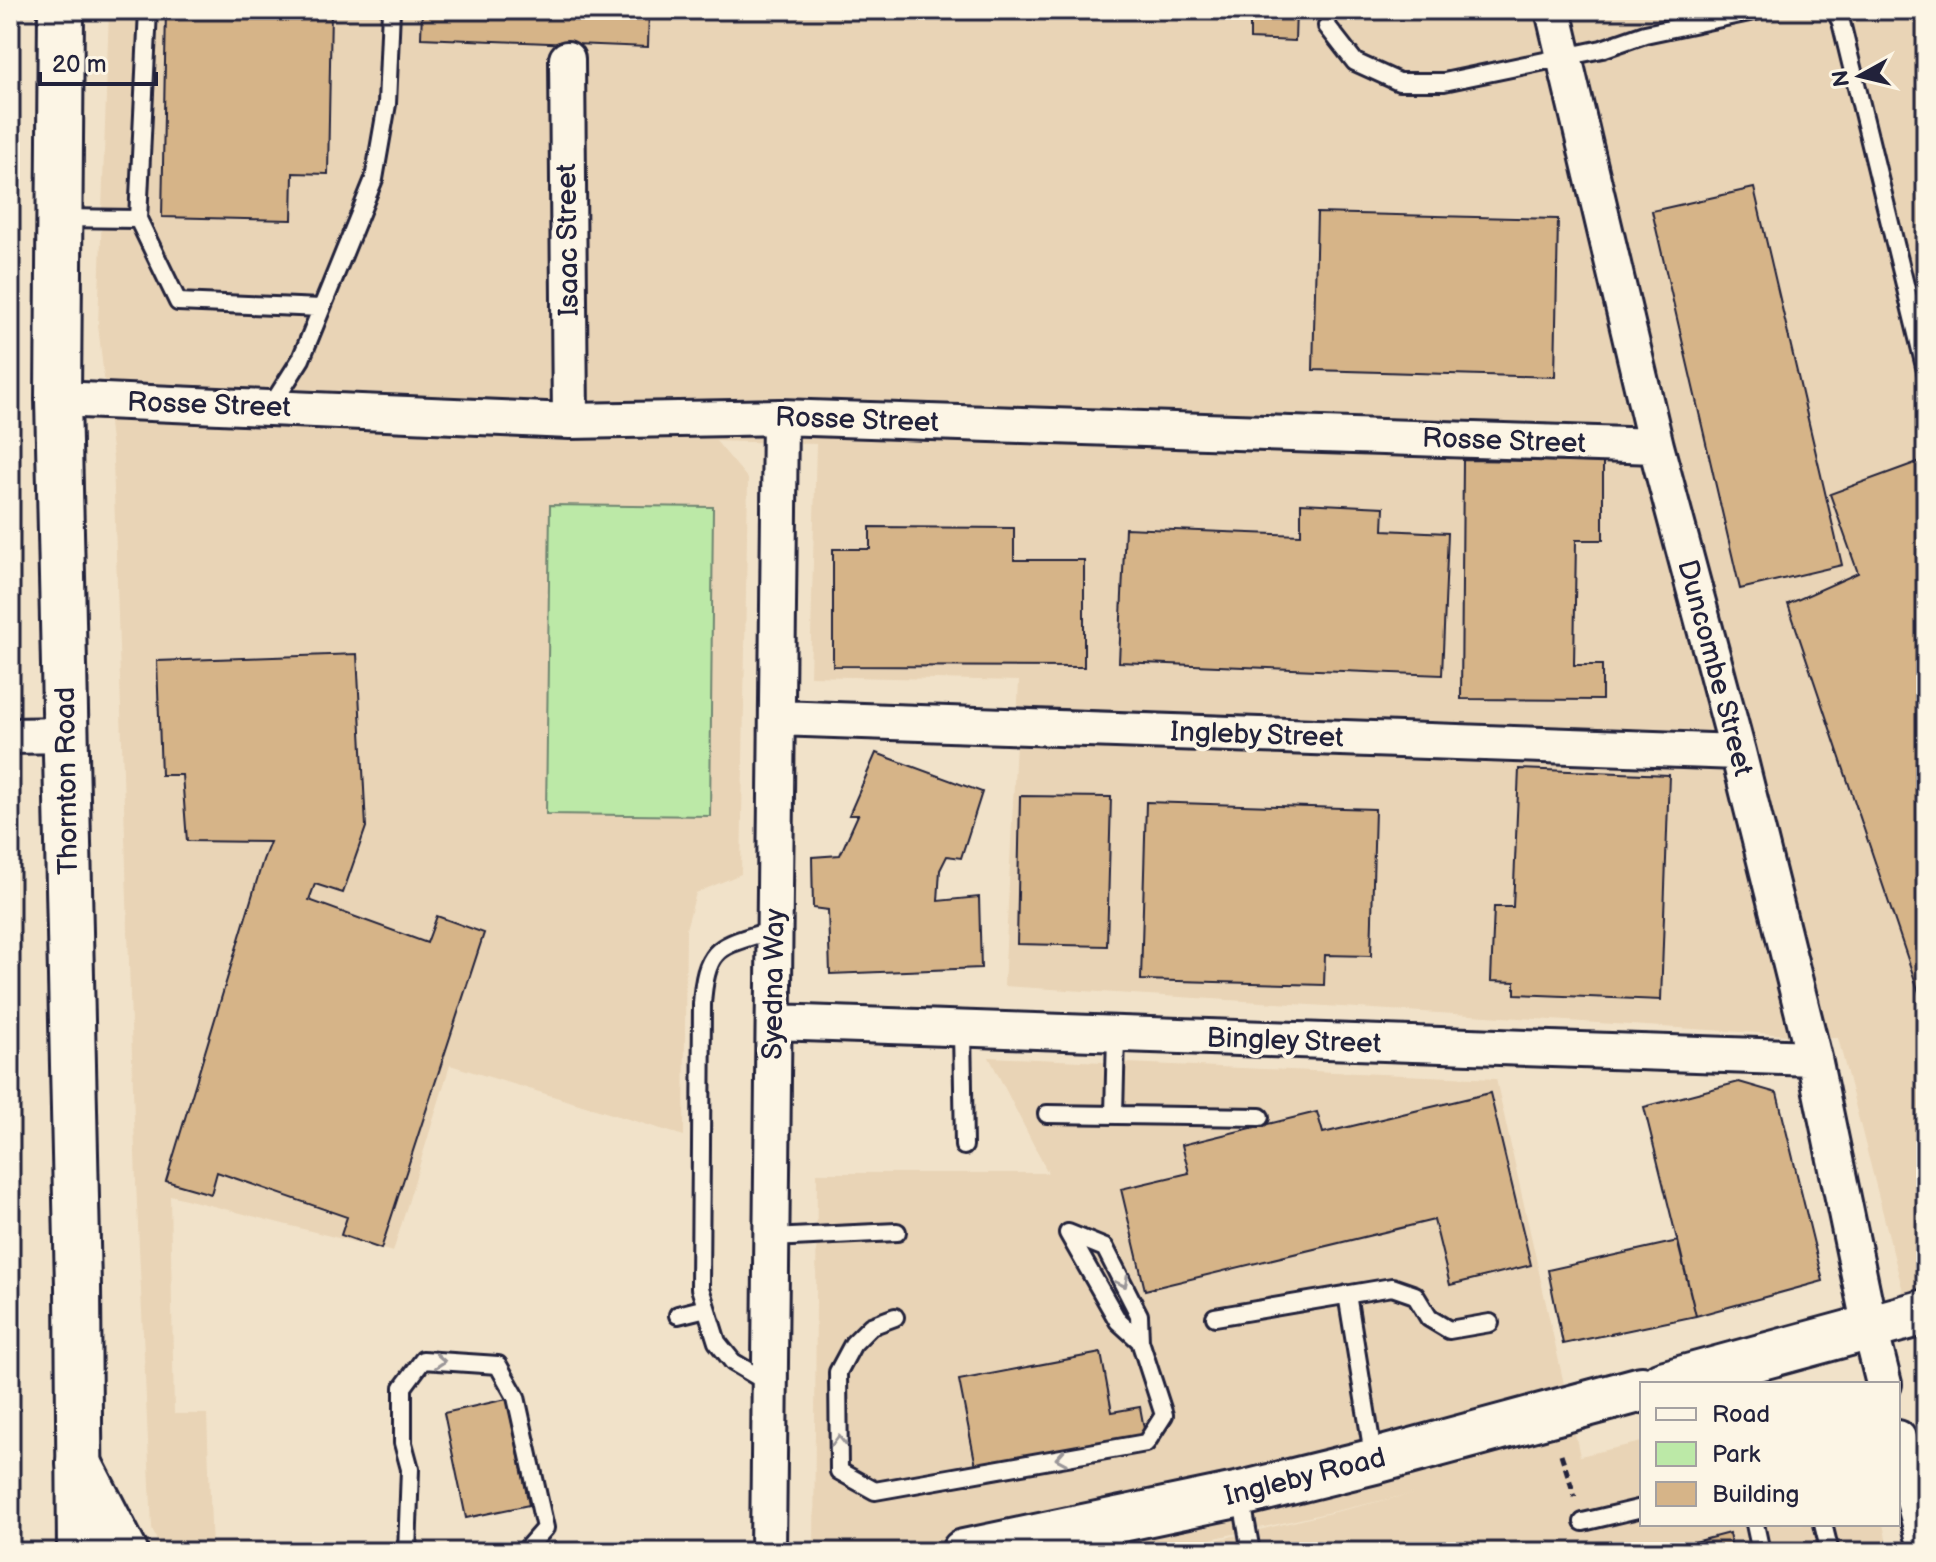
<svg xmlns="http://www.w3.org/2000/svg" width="1936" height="1562" viewBox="0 0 1936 1562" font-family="'Balsamiq Sans',sans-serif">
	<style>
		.built { fill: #e9d4b6 }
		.green { fill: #bce9a7; stroke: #6f8671; stroke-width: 2 }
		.building { fill: #d6b488; stroke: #22223b; stroke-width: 2 }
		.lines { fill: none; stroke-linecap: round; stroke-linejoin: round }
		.lane-casing { stroke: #22223b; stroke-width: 22 }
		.street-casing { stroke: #22223b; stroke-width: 40 }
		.secondary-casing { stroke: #22223b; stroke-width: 50 }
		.primary-casing { stroke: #22223b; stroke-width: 50 }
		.path { stroke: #22223b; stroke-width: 5; stroke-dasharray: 8 6; stroke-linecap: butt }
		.lane { stroke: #fcf5e5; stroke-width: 16 }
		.street { stroke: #fcf5e5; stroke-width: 34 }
		.secondary { stroke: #fcf5e5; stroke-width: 44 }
		.primary { stroke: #fcf5e5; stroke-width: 44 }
		.oneway { stroke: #9a9698 }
		.labels { text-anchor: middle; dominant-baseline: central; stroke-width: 8; stroke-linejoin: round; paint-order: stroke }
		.street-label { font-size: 28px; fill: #22223b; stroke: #fcf5e5 }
	</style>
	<rect width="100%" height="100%" fill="#f1e2c9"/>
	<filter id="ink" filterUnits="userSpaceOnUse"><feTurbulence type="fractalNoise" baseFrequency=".0125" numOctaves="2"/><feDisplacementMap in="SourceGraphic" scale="16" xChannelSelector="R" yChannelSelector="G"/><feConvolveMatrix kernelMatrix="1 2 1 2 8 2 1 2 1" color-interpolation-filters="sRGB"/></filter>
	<g filter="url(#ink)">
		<!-- built -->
		<path class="built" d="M10,10H15L14,551H10Z
			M109,10H1926V1381L1838,1038L1004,986L1019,681L810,676L816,444L716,441L748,479L741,874L696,893L686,929L684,1136L450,1065L393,1252L170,1195L174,1414H207L212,1552H161L152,1528L136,1183L113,459L98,325Z
			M989,1057L1496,1079L1580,1456L1642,1442V1524H1883L1889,1552H1166L1415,1493L1153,1552H814L817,1173H1048Z"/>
		<!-- green -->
		<path class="green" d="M550,505L713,507L710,816L546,814Z"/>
		<!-- building -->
		<path class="building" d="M166,10H331L328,174L293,173L292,220L162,217Z
			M422,10H649L648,47L421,38Z
			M1250,10H1296L1295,41L1250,39Z
			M1754,188L1842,565L1740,589L1652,211Z
			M1317,213L1558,219L1555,377L1313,370Z
			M1926,459V1013L1788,604L1858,573L1830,494Z
			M1463,460L1603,462V540H1576L1574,665H1602V700L1461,699Z
			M1301,503L1384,507L1383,530L1448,533L1442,675L1119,662L1125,528L1301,535Z
			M870,527L1014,528V560H1084V667L833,666V549H870Z
			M357,654L366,827L343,893L315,884L309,900L427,943L437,916L484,933L381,1249L341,1235L347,1217L217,1172L211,1194L166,1181L263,860L270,842L187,841L182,775H161L157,661Z
			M876,753L982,792L961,858L947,856L940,870L938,901L979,897L981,968L830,974L828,910L813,908L812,857L840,855L858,815H849Z
			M1519,769L1669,775L1661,1000L1515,994V982L1491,981L1494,907H1513Z
			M1020,796L1111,797L1107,946L1017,944Z
			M1146,802L1375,809L1371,956L1325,955L1324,985L1141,980Z
			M1739,1082L1777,1093L1823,1281L1696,1316L1644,1107Z
			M1490,1093L1531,1265L1450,1285L1434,1220L1145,1290L1121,1189L1189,1173L1182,1145L1317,1112L1323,1133Z
			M1678,1241L1696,1316L1563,1344L1548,1270Z
			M1101,1353L1112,1412L1140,1407L1145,1434L976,1466L959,1380Z
			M507,1399L529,1505L466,1518L444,1413Z
			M1729,1533L1733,1552H1657Z"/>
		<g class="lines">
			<!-- lane casing -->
			<g class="lane-casing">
				<path id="lane" d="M1835,10L1841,22L1926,371
					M1327,26L1355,62L1399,82H1444L1602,49L1645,34L1759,10
					M59,218L138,219L178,302L321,308
					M138,219L148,10
					M270,408L301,359L374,179L387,104L391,10
					M962,1030L964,1146
					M1047,1114L1260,1117
					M1114,1114L1116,1035
					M1068,1233L1118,1321L1140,1341
					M771,1238L897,1232
					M1347,1294L1374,1460
					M678,1315L706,1308
					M895,1317L871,1326L853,1344L838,1372L839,1471L875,1491L1146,1443L1164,1415L1140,1341L1139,1315L1105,1248L1068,1233
					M1215,1317L1392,1287L1415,1295L1429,1318L1449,1330L1490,1323
					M770,1384L733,1362L717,1342L700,1288L702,1004C706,942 722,947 775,929
					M1241,1495L1251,1552
					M1583,1522L1642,1508
					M1755,1524L1761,1552
					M1823,1524L1830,1552
					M407,1552L410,1469L403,1443V1387L423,1360L498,1365L516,1397L545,1528L524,1552"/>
			</g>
			<!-- street casing -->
			<g class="street-casing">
				<path id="street" d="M1553,10L1656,446L1738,752L1814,1058L1870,1328L1884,1384
					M567,59L570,421
					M58,399L570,421L780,417L1656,446
					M777,718L1738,752
					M10,736L67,735
					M774,1022L1814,1058
					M1898,1438L1926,1548
					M768,1552L780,417"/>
			</g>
			<!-- secondary casing -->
			<g class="secondary-casing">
				<path id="secondary" d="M61,10L58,399L78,1287L80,1552"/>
			</g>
			<!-- primary casing -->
			<g class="primary-casing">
				<path id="primary" d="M1662,1384L1926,1312
					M79,1463L125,1552
					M964,1552L1241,1494L1375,1461L1642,1389"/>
			</g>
			<!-- path -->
			<path class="path" d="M1561,1454L1575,1497"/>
			<!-- lane -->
			<use href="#lane" class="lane"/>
			<!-- street -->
			<use href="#street" class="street"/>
			<!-- secondary -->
			<use href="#secondary" class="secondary"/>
			<!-- primary -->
			<use href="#primary" class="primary"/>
		</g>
		<!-- one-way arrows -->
		<defs><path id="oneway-chevron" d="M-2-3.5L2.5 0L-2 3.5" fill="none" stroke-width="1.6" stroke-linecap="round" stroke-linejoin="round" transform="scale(2)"/></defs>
		<g class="oneway">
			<use href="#oneway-chevron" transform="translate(1123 1282) rotate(63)"/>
			<use href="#oneway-chevron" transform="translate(440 1361) rotate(4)"/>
			<use href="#oneway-chevron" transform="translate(839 1441) rotate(-91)"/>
			<use href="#oneway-chevron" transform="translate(1061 1458) rotate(170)"/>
		</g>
	</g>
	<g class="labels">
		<!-- street labels -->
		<g class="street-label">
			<text transform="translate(568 240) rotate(-91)">Isaac Street</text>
			<text transform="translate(209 405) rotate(2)">Rosse Street</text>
			<text transform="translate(857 420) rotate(2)">Rosse Street</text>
			<text transform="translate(1504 441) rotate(2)">Rosse Street</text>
			<text transform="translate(1715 668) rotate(75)">Duncombe Street</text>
			<text transform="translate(1257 735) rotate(2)">Ingleby Street</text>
			<text transform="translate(67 781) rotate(-91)">Thornton Road</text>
			<text transform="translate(774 984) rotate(-89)">Syedna Way</text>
			<text transform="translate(1294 1041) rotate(2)">Bingley Street</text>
			<text transform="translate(1305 1477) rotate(-14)">Ingleby Road</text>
		</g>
	</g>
	<!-- margin -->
	<rect width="1936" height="1562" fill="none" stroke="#fcf5e5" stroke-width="40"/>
	<rect x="20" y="20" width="1896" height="1522" fill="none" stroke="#22223b" stroke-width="3" filter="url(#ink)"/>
	<!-- legend -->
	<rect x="1640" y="1382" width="260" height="144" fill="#fcf5e5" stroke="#a5a1a1" stroke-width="2"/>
	<rect x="1656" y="1408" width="40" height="12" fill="#fcf5e5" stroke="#a5a1a1" stroke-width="2"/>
	<text x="1712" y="1422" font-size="24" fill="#22223b">Road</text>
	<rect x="1656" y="1442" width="40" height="24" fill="#bce9a7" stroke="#a5a1a1" stroke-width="2"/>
	<text x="1712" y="1462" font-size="24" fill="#22223b">Park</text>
	<rect x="1656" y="1482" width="40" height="24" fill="#d6b488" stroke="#a5a1a1" stroke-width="2"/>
	<text x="1712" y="1502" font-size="24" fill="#22223b">Building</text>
	<!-- north arrow -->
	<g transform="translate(1860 76) rotate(262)" stroke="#fcf5e5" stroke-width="6" paint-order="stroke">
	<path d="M0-6L14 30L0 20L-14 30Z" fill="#22223b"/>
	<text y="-12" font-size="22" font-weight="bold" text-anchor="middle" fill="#22223b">N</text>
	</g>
	<!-- scale -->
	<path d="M40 72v12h116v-12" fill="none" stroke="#22223b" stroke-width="4"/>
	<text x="52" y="72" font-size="24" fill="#22223b" stroke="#fcf5e5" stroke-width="6" paint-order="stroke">20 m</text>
</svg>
